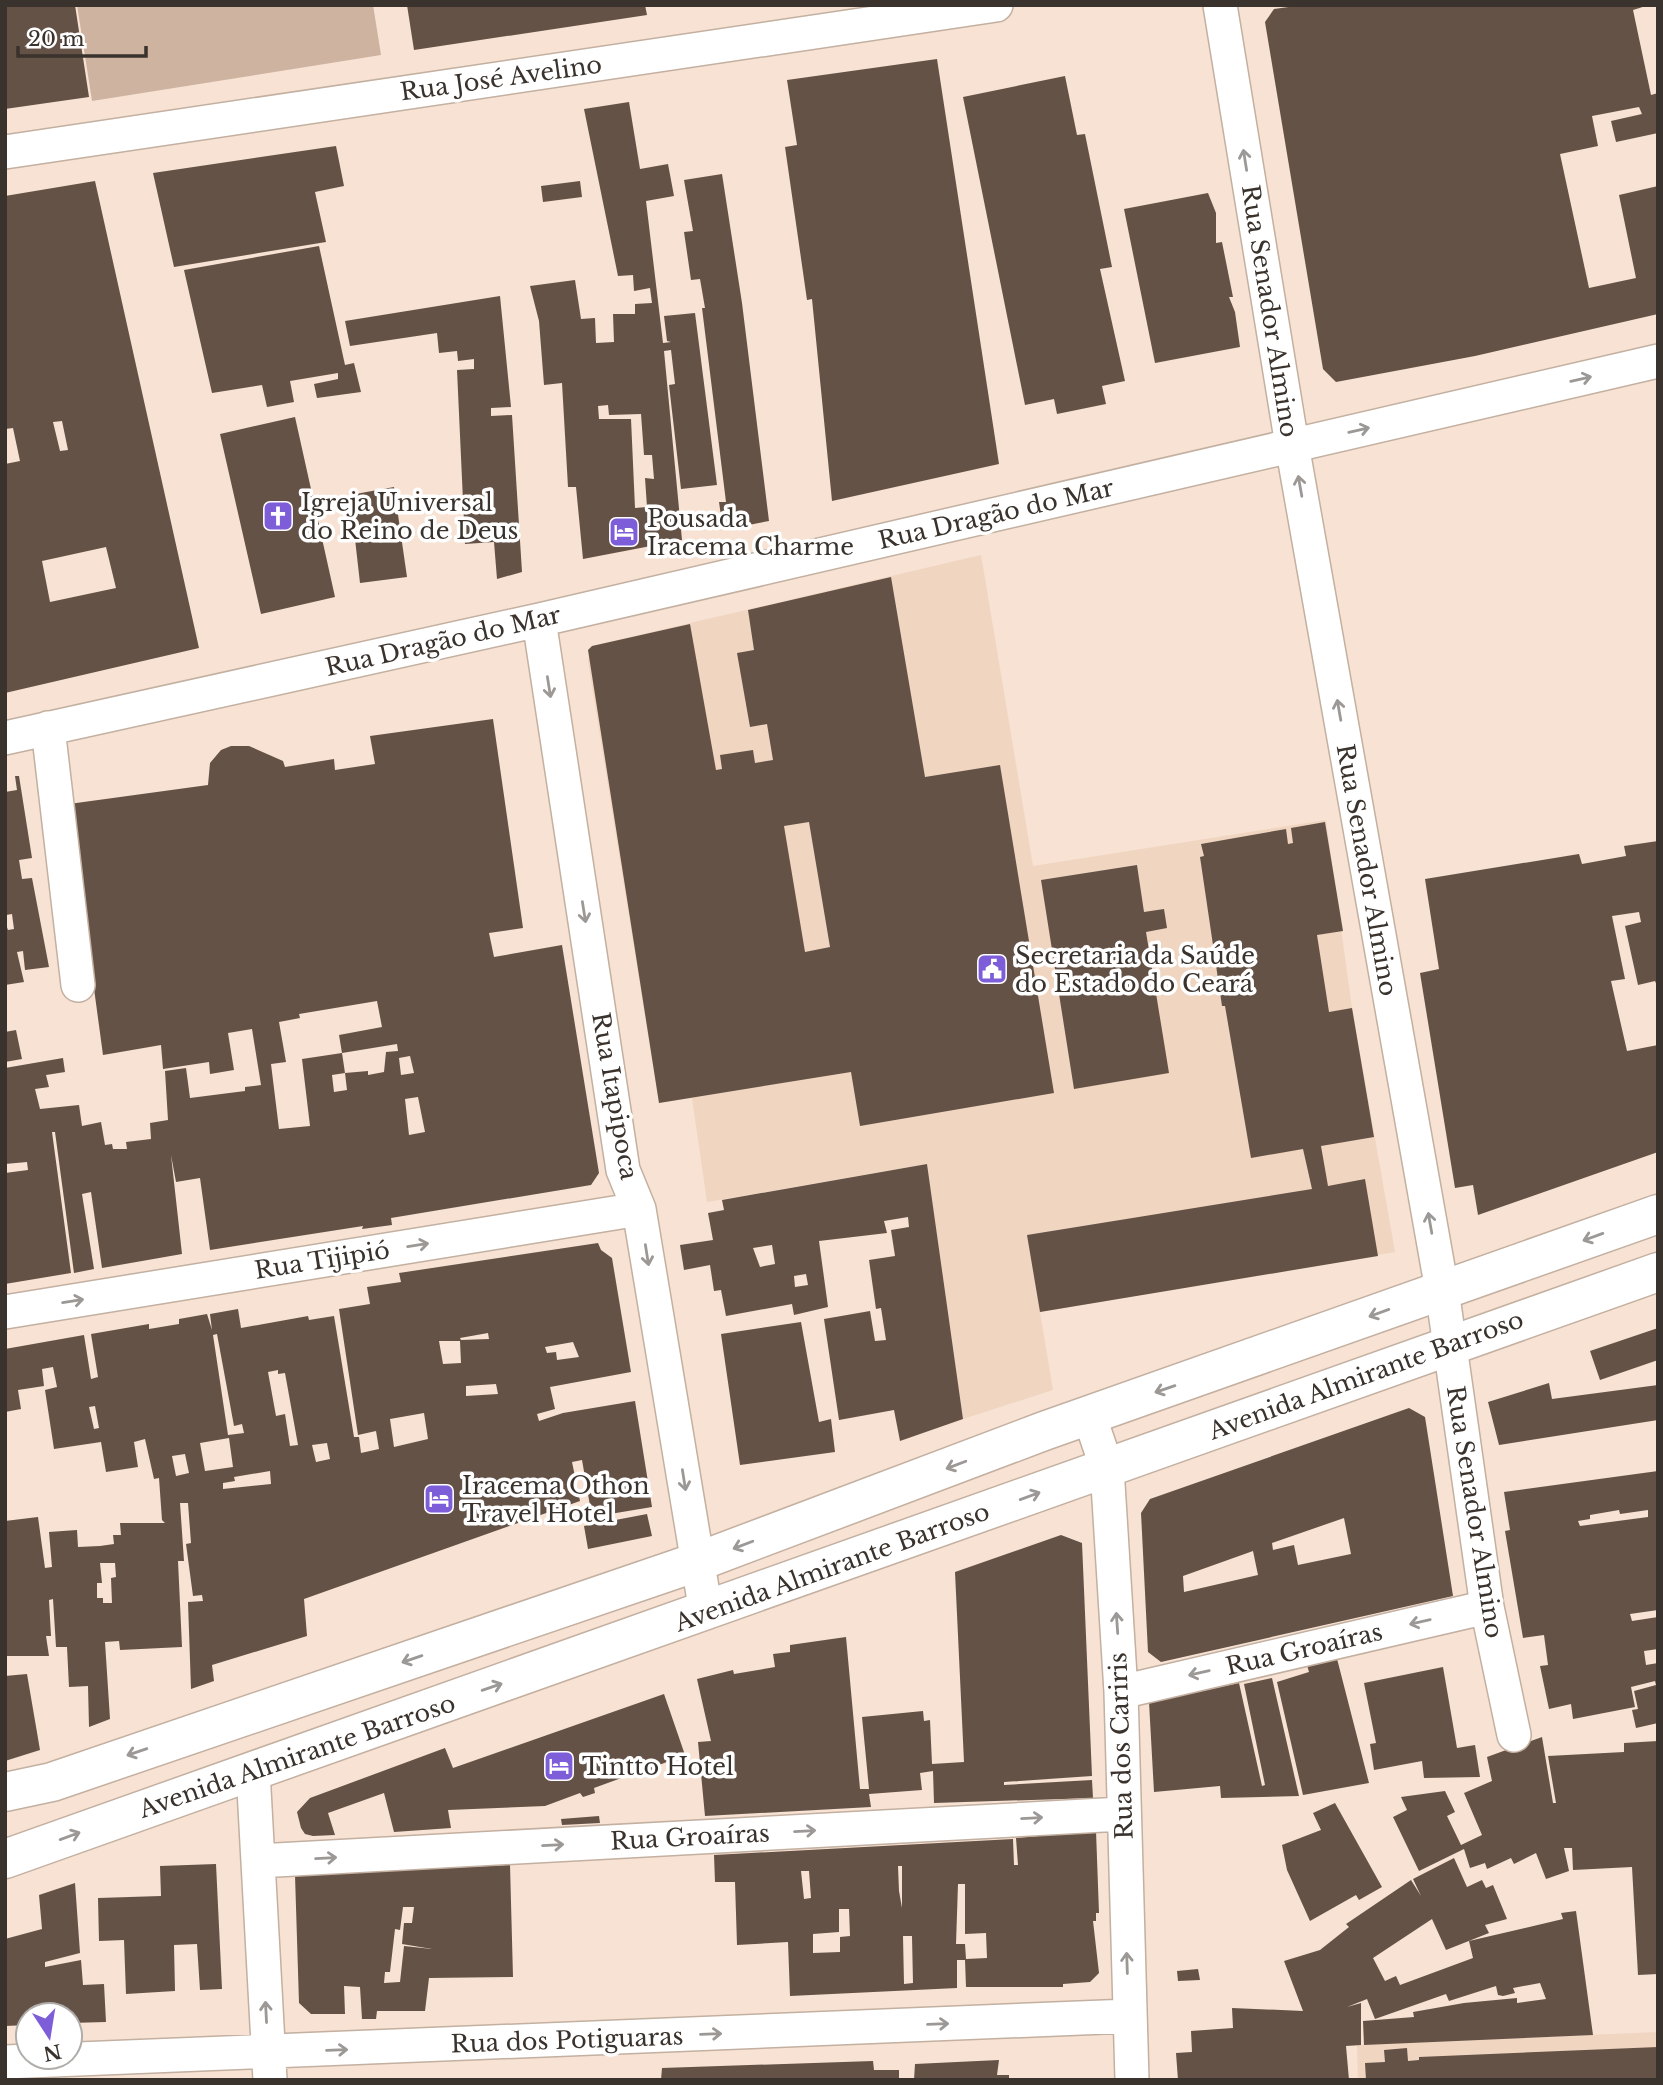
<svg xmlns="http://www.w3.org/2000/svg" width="1663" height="2085" viewBox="0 0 1663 2085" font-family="'Libre Baskerville',serif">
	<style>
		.built { fill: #f0d5c1 }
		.green { fill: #cdb3a0 }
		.building { fill: #645246; fill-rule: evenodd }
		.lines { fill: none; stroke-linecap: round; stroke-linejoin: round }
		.minor-casing { stroke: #c3b0a1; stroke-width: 36 }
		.primary-casing { stroke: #c3b0a1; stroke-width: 41 }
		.minor { stroke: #fff; stroke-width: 33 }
		.primary { stroke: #fff; stroke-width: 38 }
		.oneway { stroke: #9c9896 }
		.labels { text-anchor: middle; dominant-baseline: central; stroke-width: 7; stroke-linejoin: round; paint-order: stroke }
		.street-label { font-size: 24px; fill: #3a322c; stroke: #fff }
		.poi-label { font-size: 24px; fill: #3a322c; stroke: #fff; text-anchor: start }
	</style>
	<rect width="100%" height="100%" fill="#f7e2d3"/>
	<!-- built -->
	<path class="built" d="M981,555L1033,866L1326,820L1352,1008L1395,1252L1040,1312L1053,1390L963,1419L927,1164L707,1202L692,1098L659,1103L588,661L592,646Z
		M1658,2032V2080H1358L1357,2045Z"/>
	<!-- green -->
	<path class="green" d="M77,5H373L381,55L92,101Z"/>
	<!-- building -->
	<path class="building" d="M5,5H75L89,97L5,109Z
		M407,5H645L647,15L414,50Z
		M1303,5H1649L1633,10L1651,95L1658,93V133L1616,142L1611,121L1642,114L1639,107L1592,116L1598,146L1560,154L1589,288L1636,278L1619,195L1658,186V314L1475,356L1336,382L1323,369L1265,22L1274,9Z
		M937,59L999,464L832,501L812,299L807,300L785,147L797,145L787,80Z
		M1065,76L1077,135L1085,134L1112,267L1100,269L1125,381L1102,386L1106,404L1057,414L1054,399L1025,405L963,97Z
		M629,102L640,169L668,164L674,196L646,201L663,343L671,342L667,341L664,316L695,313L717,485L681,489L669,385L675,384L671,350L664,351L682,540L583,559L576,487H568L562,383L544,385L539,321L530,286L575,280L581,319L595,318L596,343L614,342L613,314H635V304L652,303L650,288L634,291L633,275L618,276L584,109ZM608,405L609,415L641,414L644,455H652L654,479L645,478L647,507L635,508L631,419H599L598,406Z
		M336,146L344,186L315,192L326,242L174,267L153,173Z
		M722,174L742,303L769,521L723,530L719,502H726L702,308H705L700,279L691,280L684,232L693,231L684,180Z
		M95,181L199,648L5,693V464L20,461L13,428L5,429V196ZM62,421L68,450L60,451L53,422ZM106,547L116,588L50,602L42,561Z
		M580,181L582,197L543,202L541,186Z
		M1208,193L1216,213V243L1222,242L1233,297H1229L1235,312L1240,347L1155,363L1124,209Z
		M319,246L345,365L354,363L361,392L317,398L314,384L338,379V373L290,381L294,402L267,407L262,385L212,393L184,270Z
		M500,296L511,407L491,408V416L512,415L522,572L497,579L494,542L465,544L457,370L474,369V359L458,361L457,351L439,353L437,333L350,346L345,321Z
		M295,417L335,597L261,614L220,434Z
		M394,487L407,577L360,583L350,495Z
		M891,577L925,777L1000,765L1054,1093L860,1126L851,1072L659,1103L588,650L592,646L690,624L716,770L722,769L720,755L753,750L755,763L773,760L767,724L750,727L737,653L754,650L748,610ZM809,822L830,947L805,952L784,826Z
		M493,719L523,928L489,933L494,957L562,945L599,1173L591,1185L391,1218L392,1225L362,1229L363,1226L210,1250L200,1178L176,1182L171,1155L182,1254L102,1268L91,1192L82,1194L94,1269L74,1273L55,1132H52L71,1273L5,1284V1173L28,1170L27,1162L5,1164V1068L63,1058L65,1072L46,1075L49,1087L35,1089L40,1109L79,1105L82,1126L101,1122L105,1145L112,1144L113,1149H127L126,1142L151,1139L150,1123L168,1120L165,1071L186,1068L190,1098L245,1091V1087L261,1085L252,1029L228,1033L234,1070L210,1074L209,1062L163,1069L161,1045L103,1055L69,804L208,785L210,763L221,750L231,746H249L283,761L285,767L334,759L335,770L375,764L370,736ZM377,1001L382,1027L339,1035L342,1053L397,1044L398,1051L386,1052L384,1072L368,1075V1071L345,1073L347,1090L334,1092L332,1075L345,1073L342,1053L302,1059L310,1126L279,1129L271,1064L286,1062L279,1022L300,1018L299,1014ZM410,1056L414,1073L401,1075L399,1058ZM418,1097L425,1132L409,1135L405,1099Z
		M15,776H19L32,858L19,860L22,879L32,878L49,967L25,970L23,951L17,952L24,982L5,985V922L8,930L14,929L12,914L6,915L5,912V792L17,790Z
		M1325,822L1343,931L1317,935L1329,1012L1352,1008L1374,1137L1321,1146L1328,1186L1365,1179L1378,1256L1040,1312L1027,1235L1312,1189L1303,1149L1251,1158L1225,1006H1222L1200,857L1204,856L1201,844L1286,829L1288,844L1293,843L1291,828Z
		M1658,841V988L1655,981L1638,985L1625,926L1641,922L1639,912L1612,916L1625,979L1611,981L1627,1051L1658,1045V1152L1478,1215L1473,1185L1455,1188L1420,973L1439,969L1425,879L1579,854L1582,864L1626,856L1624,846Z
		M1137,865L1144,912L1164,909L1167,928L1146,932L1169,1073L1074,1089L1041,880Z
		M16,1030L22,1059L5,1062V1032Z
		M927,1164L963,1419L900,1441L894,1410L839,1420L824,1319L870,1311L875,1341L886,1340L881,1308L876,1309L869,1260L895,1256L891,1230L909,1227L908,1217L884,1221L887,1233L819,1241L828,1307L794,1315L792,1304L726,1316L721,1290L714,1291L710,1265L684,1270L680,1245L713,1240L708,1213L724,1210L722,1200ZM772,1245L775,1264L760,1267L753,1248ZM806,1274L808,1285L795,1287L794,1276Z
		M598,1243L601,1250L612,1258L631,1372L550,1387L555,1409L537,1414L539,1421L563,1413L635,1401L652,1507L592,1517L582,1460L572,1462L580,1501L304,1599L307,1636L212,1665L214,1681L191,1689L188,1602L203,1601L202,1595L193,1596L186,1544L191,1543L188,1503H180L184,1561H178L182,1647L120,1650L119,1641L105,1642L110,1719L89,1727L88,1686L69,1687L67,1647H56L53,1599L49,1600L51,1636H46L49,1656H5V1521L38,1517L45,1568L52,1567L49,1532L77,1530L78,1547L100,1546L114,1544L113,1535H121L120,1523H165L162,1520L159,1478L154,1479L145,1439L134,1442L138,1467L106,1472L101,1442L54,1449L45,1390L57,1387L53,1367L42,1369L44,1386L18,1390L21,1409L5,1412V1349L84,1335L91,1379L98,1377L91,1334L149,1324V1329L179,1324V1319L207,1314L212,1330L210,1314L238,1309L241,1328L308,1316L309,1320L334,1316L354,1437H359L361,1453L379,1449L376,1431L358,1435L339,1309L370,1304L367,1287L401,1282L399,1273ZM488,1333L489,1339L461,1340L460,1338ZM217,1334L234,1426L242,1424L244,1433L228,1435L213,1335ZM439,1341H460L461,1363L443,1364ZM573,1342L579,1357L557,1360L556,1352L547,1353L545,1347ZM278,1370V1374L285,1373L298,1445L290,1446L285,1414L276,1416L268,1372ZM496,1384L498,1394L466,1396V1386ZM95,1406L99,1428L94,1429L89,1407ZM424,1413L428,1439L394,1447L390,1419ZM229,1438L233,1467L205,1471L200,1443ZM327,1443L330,1459L316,1462L312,1445ZM185,1454L189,1473L176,1476L172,1456ZM270,1471L271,1484L223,1489V1483L235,1481L234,1477ZM100,1563H115L116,1577L111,1578L112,1603H103V1598H97V1583H102Z
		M801,1322L819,1422L831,1419L835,1452L740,1465L721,1334Z
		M1658,1328V1360L1600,1380L1590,1351Z
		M1549,1383L1552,1399L1658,1385V1420L1499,1445L1488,1402Z
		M1409,1408L1425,1417L1453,1596L1161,1662L1148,1652L1141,1513L1150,1499ZM1344,1518L1351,1554L1298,1565L1294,1545L1273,1550L1272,1543ZM1253,1551L1258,1575L1184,1592L1183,1576Z
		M1658,1471V1610L1630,1614L1632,1621L1658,1617V1649L1644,1651L1646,1665L1658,1663V1723L1636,1728L1632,1710L1638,1709L1634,1691L1656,1685L1655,1681L1631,1687L1635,1707L1573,1719L1571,1704L1549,1709L1540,1666L1548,1665L1544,1635L1523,1638L1505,1531L1510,1530L1504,1492ZM1619,1510L1620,1514L1648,1510V1517L1580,1526L1578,1521L1590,1519V1515Z
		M647,1514L652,1536L588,1549L584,1526Z
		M1061,1535L1082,1543L1092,1776L1004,1782V1785L1092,1780L1093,1798L934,1803L933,1771L920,1773L922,1790L869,1794L871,1807L705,1816L698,1742L711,1741L697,1679L733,1670L734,1674L775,1667L773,1654L790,1652V1645L846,1637L860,1789H869L862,1717L923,1711L924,1721L930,1720L932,1764L964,1762L955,1572Z
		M1335,1651L1369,1783L1303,1795L1277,1682L1309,1672L1305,1658Z
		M1443,1667L1457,1748L1475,1745L1480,1777L1424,1778L1422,1761L1374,1770L1370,1744L1376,1743L1364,1683Z
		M27,1674L40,1750L5,1761V1676Z
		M1272,1678L1299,1796L1221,1798L1220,1786L1154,1792L1149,1702L1239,1683L1262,1786L1265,1785L1244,1684Z
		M664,1694L685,1755L659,1765L661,1769L647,1774L646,1769L594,1788L595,1793L583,1797L580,1793L545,1806L448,1810L451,1828L394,1832L384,1793L328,1813L335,1835L313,1836L305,1834L301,1828L297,1812L310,1798L445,1748L453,1768Z
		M1542,1737L1553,1803H1556L1548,1756L1624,1752V1743L1658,1741V1974L1638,1975L1632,1867L1573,1870L1572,1848H1564L1569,1871L1546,1879L1536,1853L1514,1864L1511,1858L1487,1869L1485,1863L1470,1868L1464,1849L1419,1871L1393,1817L1407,1810L1401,1797L1445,1791L1455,1812L1447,1816L1461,1845L1482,1835L1464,1793L1492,1781L1487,1757Z
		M1335,1803L1382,1887L1359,1900L1356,1895L1310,1921L1287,1870L1282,1845L1321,1830L1313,1813Z
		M599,1816L600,1823L562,1825L561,1819Z
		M1096,1831L1099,1913H1096V1921H1093L1099,1973L1090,1982L1063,1984V1987H966L965,1960H957V1988L790,1996L788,1942L737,1945L735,1882H715L714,1855L1013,1839L1014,1865H1018L1016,1838ZM898,1866H902V1908L899,1891ZM801,1871H809L811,1898L804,1899ZM958,1884H965V1934L986,1933L987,1958L966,1959L965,1944H956ZM839,1909H849L850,1936L840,1937V1952L813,1953V1934L839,1932ZM903,1936H912L913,1983L904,1984Z
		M1454,1858L1467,1887L1482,1880L1486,1888L1493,1885L1507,1919L1485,1925L1489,1933L1446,1950L1432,1919L1373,1958L1385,1981L1396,1976L1400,1985L1473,1958L1469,1941L1563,1919L1561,1913L1576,1911L1593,2035L1364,2045L1363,2021L1414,2017L1413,2012L1464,2003L1517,1998V2003L1546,1999L1540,1983L1513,1988L1515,1993L1503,1996L1498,1995L1496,1986L1449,2001L1446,1994L1375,2019L1367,1999L1347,2007L1361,2003V2045L1346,2046L1349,2080H1178L1176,2053L1192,2052L1191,2031L1233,2028L1232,2008L1303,2011L1284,1961L1320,1950L1349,1927L1346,1924L1411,1880L1421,1896L1413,1879Z
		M216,1864L222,1989L200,1990L197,1944L174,1945L175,1991L126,1994L124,1940L99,1941L98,1898L161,1896L160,1866Z
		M510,1865L513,1977L429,1978L425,2011H377L376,2019H362L360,1987L344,1986L345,2014H311L299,2003L295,1875ZM403,1907H414L412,1923H404L402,1944L432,1949L404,1946L400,1982L384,1983L385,1972H390L395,1929L400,1930Z
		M75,1883L80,1953L45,1962V1967L81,1960L83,1985L104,1984L106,2022L70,2023V2015H28V2025L5,2026V1939L42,1929L39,1895Z
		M1198,1969L1200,1980L1178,1981L1177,1971Z
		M1658,2047V2080H1366L1365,2063L1385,2062L1384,2050L1407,2048L1408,2061L1419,2060V2057Z
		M999,2060L997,2075H1009V2080H914L915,2064Z
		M873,2061L874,2070H899V2080H661L662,2068Z"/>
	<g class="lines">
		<!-- minor casing -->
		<g class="minor-casing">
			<path id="minor" d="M1220,5L1292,445L1442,1290L1487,1607L1514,1735
				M5,152L996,5
				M539,620L623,1170L639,1209L706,1612
				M48,728L78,985
				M5,738L539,620L1658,361
				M5,1312L639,1209
				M1089,1415L1107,1468L1121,1692L1132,2080
				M1121,1692L1487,1607
				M253,1771L270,2080
				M258,1861L1122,1814
				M5,2062L1129,2016"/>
		</g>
		<!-- primary casing -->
		<g class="primary-casing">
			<path id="primary" d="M5,1792L52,1782L697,1562L1044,1431L1658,1214
				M5,1859L1658,1272"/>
		</g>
		<!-- minor -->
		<use href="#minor" class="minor"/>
		<!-- primary -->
		<use href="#primary" class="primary"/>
	</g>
	<!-- one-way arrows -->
	<defs><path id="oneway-shaft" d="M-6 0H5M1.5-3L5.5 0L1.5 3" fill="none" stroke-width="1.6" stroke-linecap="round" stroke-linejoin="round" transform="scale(1.75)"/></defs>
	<g class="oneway">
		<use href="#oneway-shaft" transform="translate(1245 160) rotate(-99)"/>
		<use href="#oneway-shaft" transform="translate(1581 379) rotate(-13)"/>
		<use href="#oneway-shaft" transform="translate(1359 430) rotate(-13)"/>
		<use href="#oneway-shaft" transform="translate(1300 486) rotate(-100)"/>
		<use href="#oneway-shaft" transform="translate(549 687) rotate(81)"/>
		<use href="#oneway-shaft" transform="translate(1339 710) rotate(-100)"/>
		<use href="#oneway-shaft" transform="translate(584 912) rotate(81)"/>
		<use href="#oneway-shaft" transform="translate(1430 1223) rotate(-100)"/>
		<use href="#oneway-shaft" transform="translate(1593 1237) rotate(160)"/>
		<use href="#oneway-shaft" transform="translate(418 1245) rotate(-9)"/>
		<use href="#oneway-shaft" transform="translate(647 1255) rotate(81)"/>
		<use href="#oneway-shaft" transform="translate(73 1301) rotate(-9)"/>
		<use href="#oneway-shaft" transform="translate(1379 1313) rotate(160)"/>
		<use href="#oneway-shaft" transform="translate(1165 1389) rotate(161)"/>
		<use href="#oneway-shaft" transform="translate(956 1465) rotate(159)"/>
		<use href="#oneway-shaft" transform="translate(684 1480) rotate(81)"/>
		<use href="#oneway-shaft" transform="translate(1030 1496) rotate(-20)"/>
		<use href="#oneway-shaft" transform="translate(743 1545) rotate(159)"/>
		<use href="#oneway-shaft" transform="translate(1420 1622) rotate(167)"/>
		<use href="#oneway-shaft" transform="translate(1117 1623) rotate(-94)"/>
		<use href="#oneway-shaft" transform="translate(412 1659) rotate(161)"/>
		<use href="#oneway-shaft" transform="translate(1199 1673) rotate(167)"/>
		<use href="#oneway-shaft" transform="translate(492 1687) rotate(-19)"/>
		<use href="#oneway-shaft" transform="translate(137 1752) rotate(161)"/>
		<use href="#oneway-shaft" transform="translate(1032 1818) rotate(-3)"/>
		<use href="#oneway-shaft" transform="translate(805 1831) rotate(-3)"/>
		<use href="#oneway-shaft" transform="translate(70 1836) rotate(-20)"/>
		<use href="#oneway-shaft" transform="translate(553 1845) rotate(-3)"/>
		<use href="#oneway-shaft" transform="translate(326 1858) rotate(-3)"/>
		<use href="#oneway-shaft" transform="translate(1127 1963) rotate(-92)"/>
		<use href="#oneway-shaft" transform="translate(266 2012) rotate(-93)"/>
		<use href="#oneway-shaft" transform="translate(938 2024) rotate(-2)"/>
		<use href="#oneway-shaft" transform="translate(711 2034) rotate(-2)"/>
		<use href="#oneway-shaft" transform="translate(337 2050) rotate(-2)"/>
	</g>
	<!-- icons -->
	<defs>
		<g id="church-square" transform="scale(1.575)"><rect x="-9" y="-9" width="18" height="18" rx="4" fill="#7d5ed8" stroke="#fff"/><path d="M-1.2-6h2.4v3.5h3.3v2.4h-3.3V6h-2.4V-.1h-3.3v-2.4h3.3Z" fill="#fff"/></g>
		<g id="hotel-square" transform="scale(1.575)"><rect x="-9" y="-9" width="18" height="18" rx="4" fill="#7d5ed8" stroke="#fff"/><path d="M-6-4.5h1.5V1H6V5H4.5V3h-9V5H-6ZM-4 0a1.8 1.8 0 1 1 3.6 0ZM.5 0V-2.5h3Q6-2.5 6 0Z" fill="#fff"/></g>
		<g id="civic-square" transform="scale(1.575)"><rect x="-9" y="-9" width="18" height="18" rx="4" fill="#7d5ed8" stroke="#fff"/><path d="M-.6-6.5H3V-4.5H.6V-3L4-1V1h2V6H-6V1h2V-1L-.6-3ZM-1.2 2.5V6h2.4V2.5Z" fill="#fff"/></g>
	</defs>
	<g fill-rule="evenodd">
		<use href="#church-square" x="278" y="516"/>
		<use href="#hotel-square" x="624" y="532"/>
		<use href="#civic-square" x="992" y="969"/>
		<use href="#hotel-square" x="439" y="1499"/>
		<use href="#hotel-square" x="559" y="1766"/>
	</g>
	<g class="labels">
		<!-- street labels -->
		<g class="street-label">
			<text transform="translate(501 78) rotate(-8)">Rua José Avelino</text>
			<text transform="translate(1270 311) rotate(81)">Rua Senador Almino</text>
			<text transform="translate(996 514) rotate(-13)">Rua Dragão do Mar</text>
			<text transform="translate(443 641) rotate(-13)">Rua Dragão do Mar</text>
			<text transform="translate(1367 870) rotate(80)">Rua Senador Almino</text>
			<text transform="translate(615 1096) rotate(80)">Rua Itapipoca</text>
			<text transform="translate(322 1260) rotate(-9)">Rua Tijipió</text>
			<text transform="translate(1366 1375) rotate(-20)">Avenida Almirante Barroso</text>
			<text transform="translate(1475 1512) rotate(81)">Rua Senador Almino</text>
			<text transform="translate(832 1567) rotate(-20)">Avenida Almirante Barroso</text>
			<text transform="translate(1304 1649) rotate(-13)">Rua Groaíras</text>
			<text transform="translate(1121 1746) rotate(-92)">Rua dos Cariris</text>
			<text transform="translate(297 1756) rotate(-19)">Avenida Almirante Barroso</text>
			<text transform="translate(690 1837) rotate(-3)">Rua Groaíras</text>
			<text transform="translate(567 2040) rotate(-2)">Rua dos Potiguaras</text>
		</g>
		<!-- poi labels -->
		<g class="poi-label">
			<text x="301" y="502">Igreja Universal<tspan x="301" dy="28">do Reino de Deus</tspan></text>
			<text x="647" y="518">Pousada<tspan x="647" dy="28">Iracema Charme</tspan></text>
			<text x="1015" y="955">Secretaria da Saúde<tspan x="1015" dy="28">do Estado do Ceará</tspan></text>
			<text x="462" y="1485">Iracema Othon<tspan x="462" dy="28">Travel Hotel</tspan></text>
			<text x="582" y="1766">Tintto Hotel</text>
		</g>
	</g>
	<!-- border -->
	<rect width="1663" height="2085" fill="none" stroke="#3a322c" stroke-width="14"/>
	<!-- north arrow -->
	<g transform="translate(49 2036) rotate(168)"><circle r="33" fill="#ffffff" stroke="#b0adab" stroke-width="2"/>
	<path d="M0-5L12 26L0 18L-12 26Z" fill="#7d5ed8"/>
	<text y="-10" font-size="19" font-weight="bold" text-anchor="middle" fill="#3a322c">N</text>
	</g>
	<!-- scale -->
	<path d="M18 46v10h128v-10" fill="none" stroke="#3a322c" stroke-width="3.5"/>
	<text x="28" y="46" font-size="21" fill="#3a322c" stroke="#ffffff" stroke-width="5" paint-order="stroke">20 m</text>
</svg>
